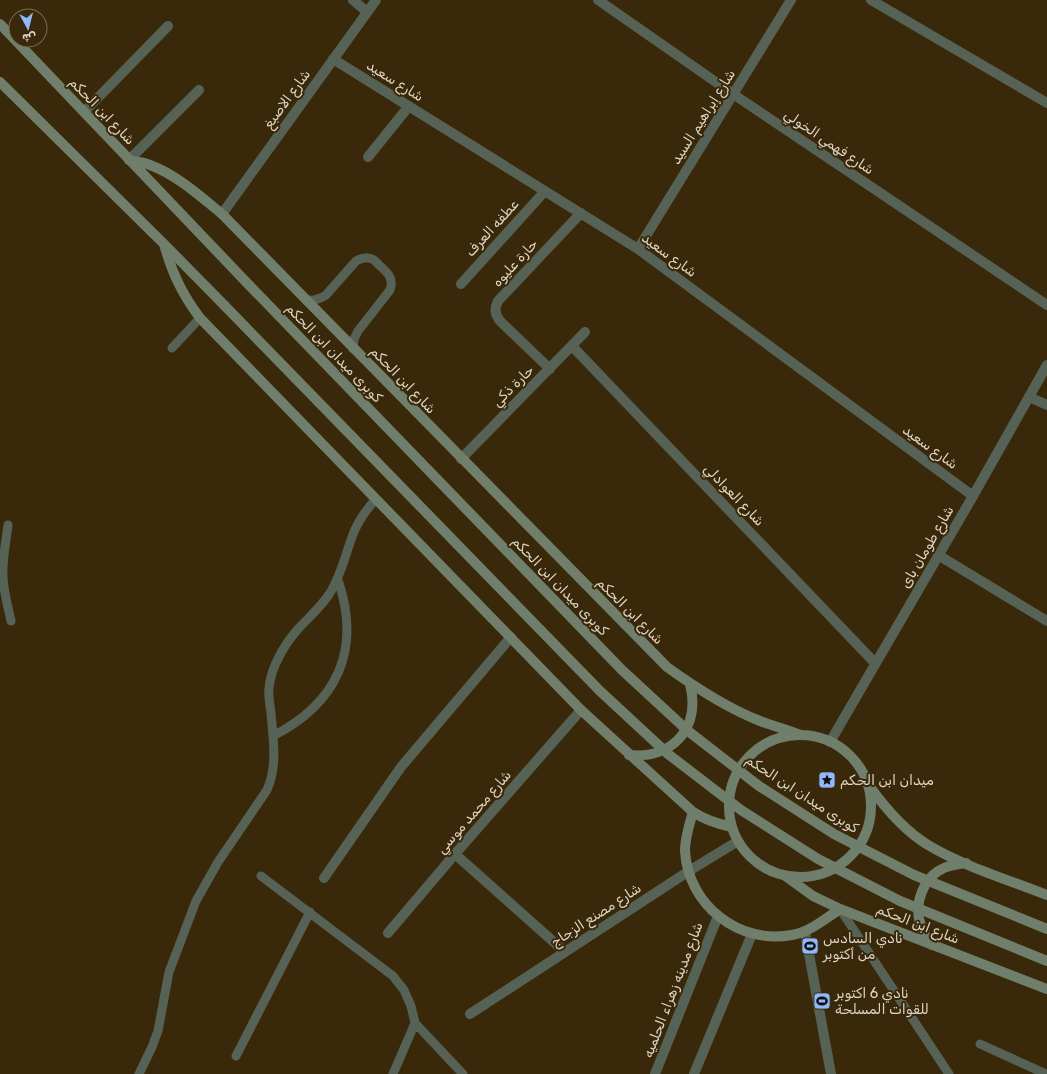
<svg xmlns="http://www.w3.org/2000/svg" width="1047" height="1074" viewBox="0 0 1047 1074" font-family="Rubik,'Noto Naskh Arabic',sans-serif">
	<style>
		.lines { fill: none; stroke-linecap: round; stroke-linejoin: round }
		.service { stroke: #576256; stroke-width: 9 }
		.minor { stroke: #576256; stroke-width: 10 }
		.tertiary { stroke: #576256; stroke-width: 10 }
		.secondary { stroke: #6f7f6c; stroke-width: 10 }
		.secondary-bridge { stroke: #6f7f6c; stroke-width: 10 }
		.labels { text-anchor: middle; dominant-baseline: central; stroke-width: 4; stroke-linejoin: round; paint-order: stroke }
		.street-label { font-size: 14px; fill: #ded4c3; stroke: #39290a }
		.poi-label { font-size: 14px; fill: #ded4c3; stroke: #39290a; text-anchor: start }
	</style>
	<rect width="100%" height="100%" fill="#39290a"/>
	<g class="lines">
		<!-- service -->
		<path class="service" d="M307,300C315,301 320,299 326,295L356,261C361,258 366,256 372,259C375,260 377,263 379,265C388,273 394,278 390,290L358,331L354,339L353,349
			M172,348L200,318
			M8,525C6,542 2,560 3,578C4,593 8,607 11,621
			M273,736C337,703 362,650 338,580
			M261,876L393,976L404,990L411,1006L415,1023L463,1074
			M840,909L949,1074
			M980,1044L1046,1074
			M236,1056L310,912
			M139,1074L152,1047L158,1031L169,972L196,901L218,862L267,790C278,765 273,739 271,713C270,705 268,696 269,688C271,667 284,645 298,629C309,617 321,607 330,593C341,575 345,556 352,537C357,522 366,510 376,499
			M393,1074L415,1023"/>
		<!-- minor -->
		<path class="minor" d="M353,0L367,12
			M598,0L733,94L1047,305
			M871,0L1047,103
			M333,59L638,249L973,496
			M84,112L168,26
			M368,157L409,106
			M129,160L199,90
			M222,214L376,0
			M638,249L791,0
			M461,284L545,191
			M572,346L875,663
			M550,369L500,321C495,314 494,309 498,301L581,213
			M1029,397L1047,405
			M461,459L585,332
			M938,555L1047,621
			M455,854L565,952
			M324,878L401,767L511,637
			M805,932L831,1074
			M388,933L455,854L581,710
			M470,1014L689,871L738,841
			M655,1074L718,916
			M694,1074L752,934"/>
		<!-- tertiary -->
		<path class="tertiary" d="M830,742L973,496L1047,365"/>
		<!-- secondary -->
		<path class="secondary" d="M0,24L249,285
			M0,82L164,244L224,305
			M129,160C136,162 144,162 150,165C177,175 200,196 222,214L667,667C696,688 727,708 760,721C774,726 787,730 801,735
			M164,244C172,273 182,294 200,318L581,710L693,812C705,820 718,824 732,827
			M729 806a71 71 0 1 1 142 0a71 71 0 1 1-142 0Z
			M629,755C673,759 701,728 690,684
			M870,787C886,809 905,831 928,845C963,866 1009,880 1047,895
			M693,812C689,825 685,838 685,851C688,905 739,945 792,935C810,932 825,919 840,909
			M784,875L813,896L840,909L1047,989
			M932,945C928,939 923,933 921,926C913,905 923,877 944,868C951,865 958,864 966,863"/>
		<!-- secondary-bridge -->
		<path class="secondary-bridge" d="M249,285L622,670L688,731L759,786L834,834L914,875L1047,929
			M224,305L600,691L668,754L741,810L818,859L900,901L1047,961"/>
	</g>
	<!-- icons -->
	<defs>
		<g id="sight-square" transform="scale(0.9)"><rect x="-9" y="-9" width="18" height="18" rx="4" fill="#90b8fd" stroke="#39290a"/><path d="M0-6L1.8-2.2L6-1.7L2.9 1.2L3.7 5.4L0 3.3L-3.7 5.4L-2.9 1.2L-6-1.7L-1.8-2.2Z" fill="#111"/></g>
		<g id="stadium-square" transform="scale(0.9)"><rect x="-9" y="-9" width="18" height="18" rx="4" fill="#90b8fd" stroke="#39290a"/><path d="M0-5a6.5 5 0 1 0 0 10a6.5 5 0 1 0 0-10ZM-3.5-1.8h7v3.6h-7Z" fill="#111"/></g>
	</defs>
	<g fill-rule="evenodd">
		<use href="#sight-square" x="827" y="780"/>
		<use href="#stadium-square" x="810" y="946"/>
		<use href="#stadium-square" x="822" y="1001"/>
	</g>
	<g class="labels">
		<!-- street labels -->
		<g class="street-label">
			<text transform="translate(395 81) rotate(32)">شارع سعيد</text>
			<text transform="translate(287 99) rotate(-54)">شارع الاصبغ</text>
			<text transform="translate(102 111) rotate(46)">شارع ابن الحكم</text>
			<text transform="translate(703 117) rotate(-58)">شارع إبراهيم السيد</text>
			<text transform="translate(829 142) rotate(34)">شارع فهمي الخولي</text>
			<text transform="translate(492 228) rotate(-48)">عطفه العرف</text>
			<text transform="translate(669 255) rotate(36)">شارع سعيد</text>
			<text transform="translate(515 263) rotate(-47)">حارة عليوه</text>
			<text transform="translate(334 353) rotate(46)">كوبرى ميدان ابن الحكم</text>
			<text transform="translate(403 380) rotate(46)">شارع ابن الحكم</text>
			<text transform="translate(513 386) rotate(-45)">حارة ذكي</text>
			<text transform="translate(930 447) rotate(36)">شارع سعيد</text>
			<text transform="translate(734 495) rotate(46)">شارع العوادلي</text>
			<text transform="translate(927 547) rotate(-60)">شارع طومان باى</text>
			<text transform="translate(560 586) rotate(46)">كوبرى ميدان ابن الحكم</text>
			<text transform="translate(630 611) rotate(45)">شارع ابن الحكم</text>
			<text transform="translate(802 794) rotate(33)">كوبرى ميدان ابن الحكم</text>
			<text transform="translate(474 812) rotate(-49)">شارع محمد موسي</text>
			<text transform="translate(596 915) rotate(-33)">شارع مصنع الزجاج</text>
			<text transform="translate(918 924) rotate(21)">شارع ابن الحكم</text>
			<text transform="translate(673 990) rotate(-69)">شارع مدينه زهراء الحلميه</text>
		</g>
		<!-- poi labels -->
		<g class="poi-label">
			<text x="840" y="780">ميدان ابن الحكم</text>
			<text x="823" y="938">نادي السادس<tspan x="823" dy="16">من أكتوبر</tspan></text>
			<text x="835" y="993">نادي 6 اكتوبر<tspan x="835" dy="16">للقوات المسلحة</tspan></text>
		</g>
	</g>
	<!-- north arrow -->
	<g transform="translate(28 28) rotate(173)"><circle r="19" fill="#39290a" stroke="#7b6d54"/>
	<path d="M0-3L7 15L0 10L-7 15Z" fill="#90b8fd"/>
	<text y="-6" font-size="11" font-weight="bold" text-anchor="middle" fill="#ded4c3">ش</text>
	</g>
</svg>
